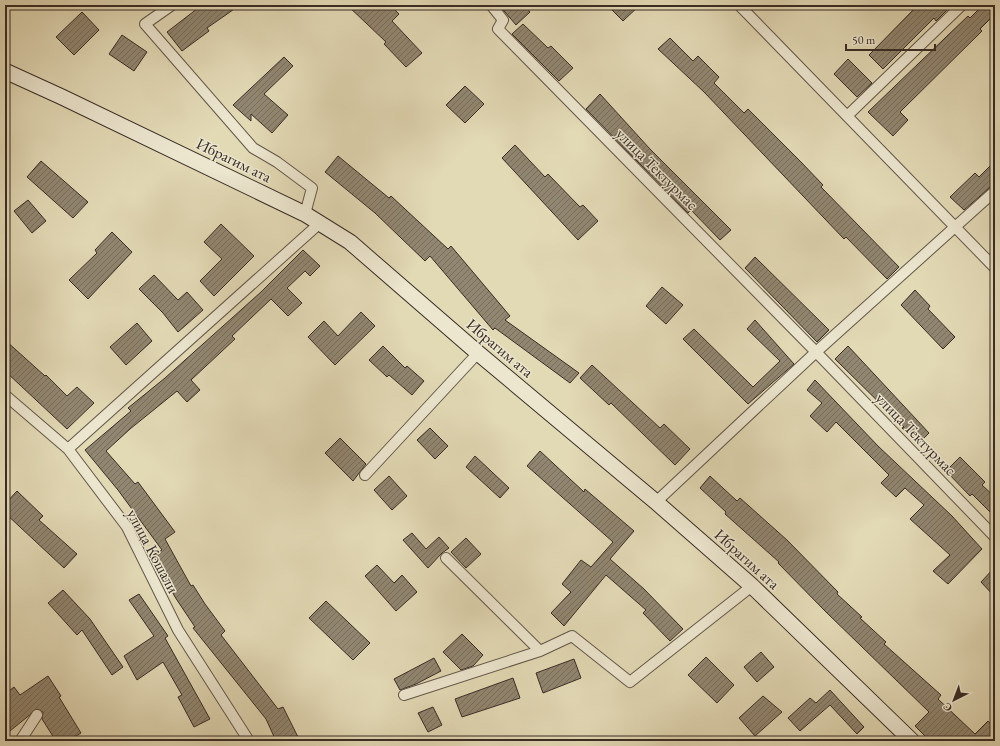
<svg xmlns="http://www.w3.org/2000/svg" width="1000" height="746" viewBox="0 0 1000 746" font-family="'EB Garamond',serif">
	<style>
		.building { fill: url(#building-hatch); stroke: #392c25 }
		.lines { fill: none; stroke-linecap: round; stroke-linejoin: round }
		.street-casing { stroke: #635749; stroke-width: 12 }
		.secondary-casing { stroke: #392c25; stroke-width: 17 }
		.street { stroke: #ece6cf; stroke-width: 10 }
		.secondary { stroke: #ece6cf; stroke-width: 15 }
		.labels { text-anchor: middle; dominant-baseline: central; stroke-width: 3; stroke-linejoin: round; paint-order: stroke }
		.street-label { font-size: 16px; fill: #392c25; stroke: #ece6cf }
	</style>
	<defs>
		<pattern id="building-hatch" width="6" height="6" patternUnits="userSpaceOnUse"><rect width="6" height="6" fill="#918670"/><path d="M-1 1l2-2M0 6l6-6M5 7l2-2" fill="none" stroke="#776e5c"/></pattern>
	</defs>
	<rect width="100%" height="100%" fill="#e2d9b5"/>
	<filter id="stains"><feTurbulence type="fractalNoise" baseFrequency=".005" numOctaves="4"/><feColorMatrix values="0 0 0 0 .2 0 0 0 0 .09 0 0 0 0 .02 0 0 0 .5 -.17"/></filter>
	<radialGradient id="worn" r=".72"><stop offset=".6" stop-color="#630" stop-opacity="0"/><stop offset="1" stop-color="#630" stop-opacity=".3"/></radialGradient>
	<!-- building -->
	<path class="building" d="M202,5H240L207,28L209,31L182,51L167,32Z
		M347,5H390L399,14L392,21L422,53L406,67L384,44L386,42Z
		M499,5H524L530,12L516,25Z
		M607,5H640L623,21Z
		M918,5H952L936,21L934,18L883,69L869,55Z
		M983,5H995V14L980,29L982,31L900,112L908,120L893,136L868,112L945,38L968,16L970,18Z
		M82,12L99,30L74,55L56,37Z
		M523,24L548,48L551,46L573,68L559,81L512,34Z
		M122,35L147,52L134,71L109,54Z
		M670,38L693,61L698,56L719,77L714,83L744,113L748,109L801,162L823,185L821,187L899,267L887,279L846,237L844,239L704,92L658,49Z
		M284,57L293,66L264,94L288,115L272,133L251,114V121L233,105Z
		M848,59L872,83L857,97L834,74Z
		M465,86L484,104L465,123L446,105Z
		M600,94L650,149L731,230L720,240L691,210L688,213L586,109Z
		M515,145L545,177L548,174L580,207L583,205L598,221L578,240L502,158Z
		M338,156L389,198L391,196L448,249L451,246L510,316L505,320L579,373L570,383L495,328L493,330L430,256L425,261L375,213L325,172Z
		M41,161L88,202L73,218L27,177Z
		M995,161V183L964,210L950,197L975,173L979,177Z
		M28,200L46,221L32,233L14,211Z
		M221,224L254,256L214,296L200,281L222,259L204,242Z
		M112,232L132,252L88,299L69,280L97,253L95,250Z
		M303,250L320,266L310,276L305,271L287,288L302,303L288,316L271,299L232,336L235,339L191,380L200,390L187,402L177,391L130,429L106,451L135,484L138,482L175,532L165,539L191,586L193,585L205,604L225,631L221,635L278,709L283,707L300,741H276L266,719L193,628L195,627L175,597L153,555L162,550L118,490L85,450L131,411L128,408L165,378L261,292Z
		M755,257L829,330L817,342L745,268Z
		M154,275L178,300L187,292L203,310L178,332L163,313L139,289Z
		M662,287L683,305L666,324L646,306Z
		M915,290L930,306L928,309L955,337L943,349L901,305Z
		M361,312L375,326L335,365L308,337L324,321L338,336Z
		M755,320L794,364L748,404L683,339L694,329L753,387L780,361L747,329Z
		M137,323L152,341L126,365L110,347Z
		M5,340L45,376L46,375L67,396L77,387L94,403L67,429L5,371Z
		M383,346L405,368L407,366L424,381L412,395L389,375L387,377L369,360Z
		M848,346L929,433L918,444L902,428L904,427L835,359Z
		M592,365L660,428L664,424L690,449L675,465L611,403L609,405L580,378Z
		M815,380L878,446L952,516L982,549L948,584L933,571L950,555L910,519L924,505L905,488L896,497L881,483L889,475L836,422L827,432L810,416L822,403L807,390Z
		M430,428L448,446L435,459L417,440Z
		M340,438L366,464L353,481L325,453Z
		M540,451L584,492L585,489L634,531L610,559L644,589L683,629L670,641L643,613L646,610L606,575L564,626L551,613L571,592L562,584L581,560L591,567L613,542L527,466Z
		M475,456L509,488L500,498L466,467Z
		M960,457L985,482L982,485L995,497V517L972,494L970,496L946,471Z
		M389,476L407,496L392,510L374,490Z
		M710,476L737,501L740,498L787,540L838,592L837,594L862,617L860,618L886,642L884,644L941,695L938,699L975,734L988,721L995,728V741H930L915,726L929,712L826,612L778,563L779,562L725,514L726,512L700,488Z
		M17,491L43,516L39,520L77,554L64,568L5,513V504Z
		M412,533L426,549L439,537L449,548L442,553L428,568L403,540Z
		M466,538L481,554L466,568L451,552Z
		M377,565L394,583L402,575L417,592L396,611L365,576Z
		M995,567V597L981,582Z
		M63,590L90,619L123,667L112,675L82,630L77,635L48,603Z
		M139,594L168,636L165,638L210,719L194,727L178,697L182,695L163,662L137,680L124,656L154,636L129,600Z
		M326,601L370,643L353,660L309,618Z
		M462,634L483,655L473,666L461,670L443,652Z
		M761,652L774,667L757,682L744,667Z
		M706,657L734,685L717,703L688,675Z
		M434,658L441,671L416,684L400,690L394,679Z
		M574,659L581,678L543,693L536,673Z
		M48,676L61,696L59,697L81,733L68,741H56L42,719L43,712L37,709L5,735V694L14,687L20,695Z
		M513,678L520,698L462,717L455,699Z
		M830,690L864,727L857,734L830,705L800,731L788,718L810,698L816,703Z
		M763,696L782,712L755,736L739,718Z
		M433,707L442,725L428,732L418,713Z"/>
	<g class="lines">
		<!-- street casing -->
		<g class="street-casing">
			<path id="street" d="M172,5L145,24L253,148L277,162L312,188L305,214
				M491,5L503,20L498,29L816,352L995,537
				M739,5L995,268
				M847,116L962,5
				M5,395L68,449L127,527L178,630L249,741
				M68,449L320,223
				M365,475L478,353
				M656,502L816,352L995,191
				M446,558L540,651L572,636L630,682L752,586
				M404,695L540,651
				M20,741L37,715"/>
		</g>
		<!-- secondary casing -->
		<g class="secondary-casing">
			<path id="secondary" d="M5,71L62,97L305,214L350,242L478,353L656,502L752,586L912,741"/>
		</g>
		<!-- street -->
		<use href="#street" class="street"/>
		<!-- secondary -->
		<use href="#secondary" class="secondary"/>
	</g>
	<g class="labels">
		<!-- street labels -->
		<g class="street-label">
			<text transform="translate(234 160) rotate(26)">Ибрагим ата</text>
			<text transform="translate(657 169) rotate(45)">улица Тектурмас</text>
			<text transform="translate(500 348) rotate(40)">Ибрагим ата</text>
			<text transform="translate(916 434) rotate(46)">улица Тектурмас</text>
			<text transform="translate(153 551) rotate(62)">улица Кошали</text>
			<text transform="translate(747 559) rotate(42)">Ибрагим ата</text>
		</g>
	</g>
	<!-- margin -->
	<rect width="1000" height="746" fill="none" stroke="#e2d9b5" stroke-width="20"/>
	<rect x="6" y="6" width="988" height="734" fill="none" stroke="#392c25" stroke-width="2"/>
	<rect x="10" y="10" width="980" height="726" fill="none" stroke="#392c25"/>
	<!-- north arrow -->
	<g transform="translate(954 700) rotate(222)" stroke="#ece6cf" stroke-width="3" paint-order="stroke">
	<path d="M0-3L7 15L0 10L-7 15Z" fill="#392c25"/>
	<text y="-6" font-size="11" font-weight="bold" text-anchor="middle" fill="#392c25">С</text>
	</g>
	<!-- scale -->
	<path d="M846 44v6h89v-6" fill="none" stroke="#392c25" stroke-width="2"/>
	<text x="852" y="44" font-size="12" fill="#392c25" stroke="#ece6cf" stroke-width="3" paint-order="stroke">50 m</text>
	<rect width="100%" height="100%" filter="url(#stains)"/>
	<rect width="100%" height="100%" fill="url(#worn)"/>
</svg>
